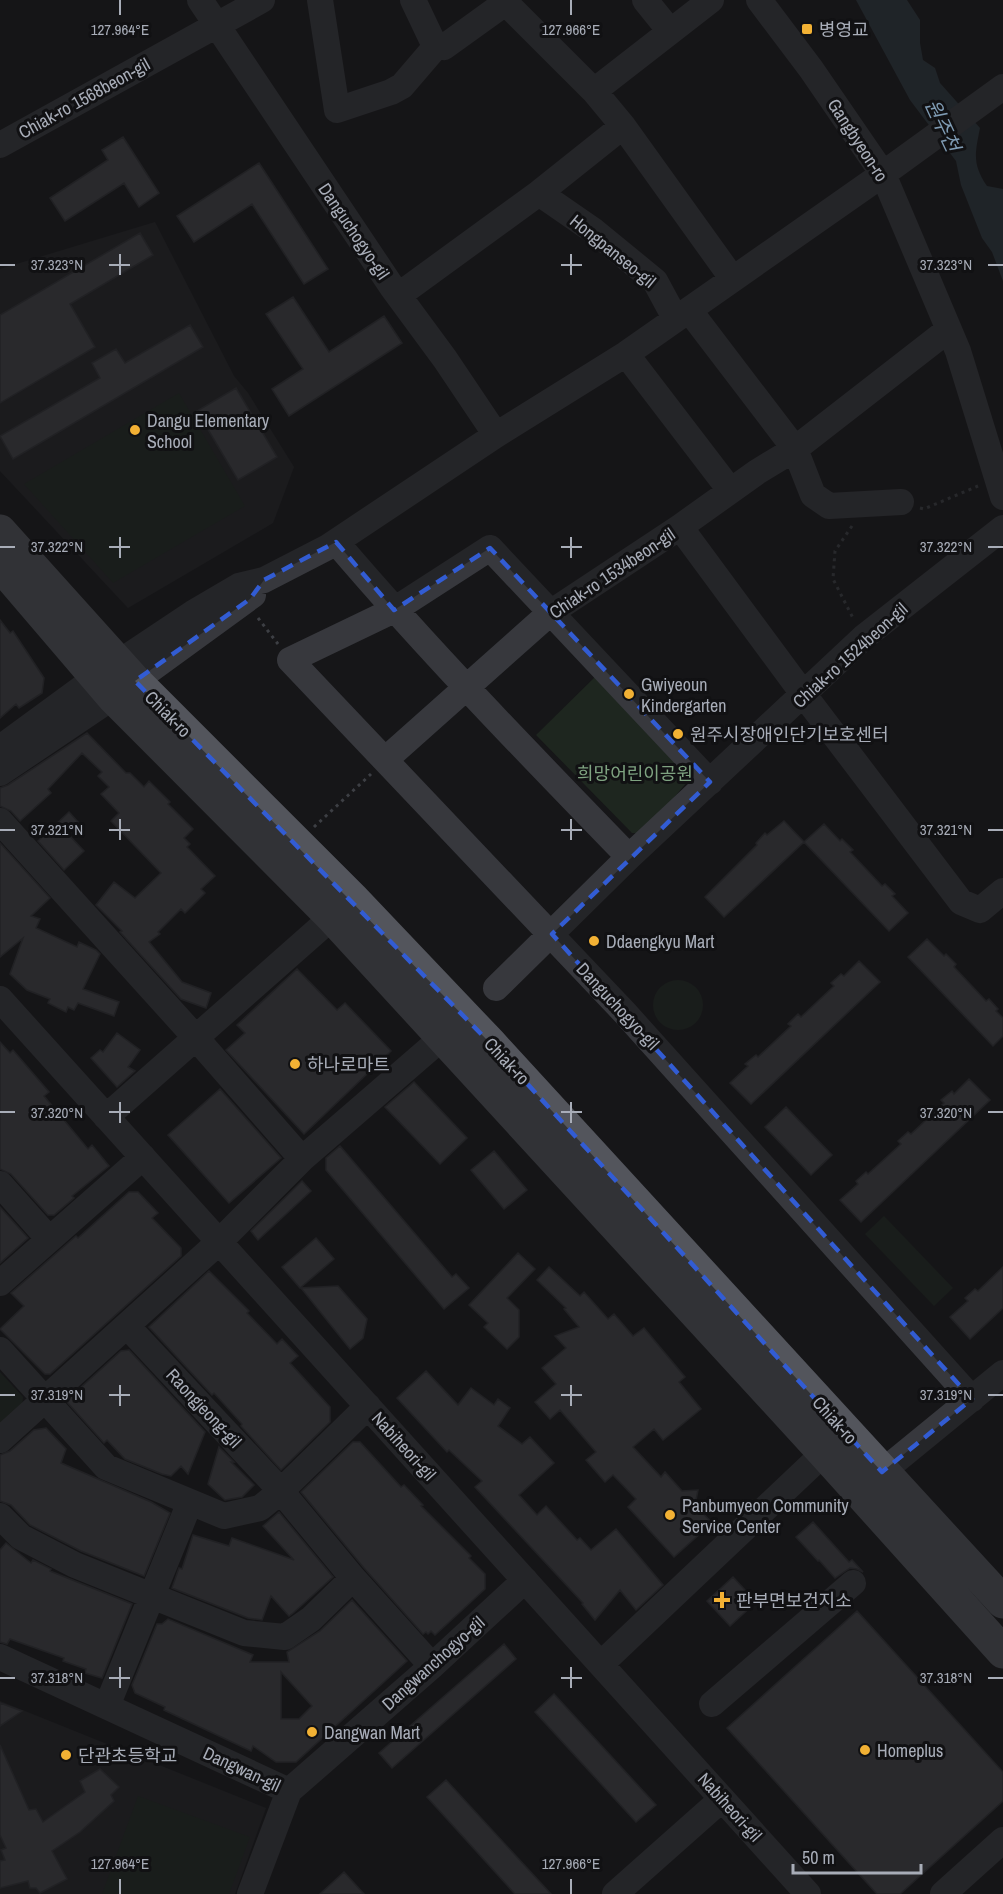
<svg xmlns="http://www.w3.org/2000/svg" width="1003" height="1894" viewBox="0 0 1003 1894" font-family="'Archivo Narrow','Noto Sans KR',sans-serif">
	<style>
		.built { fill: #222225 }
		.green { fill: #1e261f }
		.water { fill: #2c353c }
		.building { fill: #404145; stroke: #303034; stroke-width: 1.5; fill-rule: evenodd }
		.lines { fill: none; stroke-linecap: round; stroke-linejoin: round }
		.path { stroke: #3d3f44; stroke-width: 3; stroke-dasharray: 3 4.5; stroke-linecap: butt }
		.minor { stroke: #37383d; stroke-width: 26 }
		.major { stroke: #53555c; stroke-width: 33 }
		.marked { fill: none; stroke: #325cd3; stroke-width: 4.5; stroke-dasharray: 12 8; stroke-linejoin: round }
		.ticks { fill: none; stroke: #a8adb8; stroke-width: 2 }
		.poi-dot { fill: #f2b134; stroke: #111113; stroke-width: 2 }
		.labels { text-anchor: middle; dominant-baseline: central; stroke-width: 6; stroke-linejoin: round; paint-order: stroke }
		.poi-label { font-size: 18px; fill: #a8adb8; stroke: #111113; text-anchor: start }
		.street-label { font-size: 18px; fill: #a8adb8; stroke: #111113 }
		.park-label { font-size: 18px; fill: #7fa381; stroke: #111113 }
		.water-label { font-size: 20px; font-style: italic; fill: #7f9bb3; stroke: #111113 }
		.ticks-label { font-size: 15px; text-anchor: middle; fill: #a8adb8; stroke: #111113; stroke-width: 6; stroke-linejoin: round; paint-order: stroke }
	</style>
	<rect width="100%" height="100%" fill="#161618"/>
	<!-- built -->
	<path class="built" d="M155,222L234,376L248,393L294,467L273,523L128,608L0,471V269Z
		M0,1701L266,1808L235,1894H0Z"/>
	<!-- green -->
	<path class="green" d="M179,393L245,506L113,583L24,484Z
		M597,675L693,775L644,833H632L536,735Z
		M653 1005a25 25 0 1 1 50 0a25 25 0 1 1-50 0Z
		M884,1216L953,1288L934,1306L865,1234Z
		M0,1372L23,1397L22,1408L0,1429Z
		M138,1796L250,1837L229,1894H102Z"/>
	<!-- water -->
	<path class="water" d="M856,0H907L920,20V43L923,60L935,68L940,83L980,128C975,153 972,164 987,186L1003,189V281L992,252L982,238L961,185L956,161L910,100Z"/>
	<!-- building -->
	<path class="building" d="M123,137L159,193L139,207L124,183L65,221L50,198L108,160L102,150Z
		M259,163L328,269L304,284L252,204L194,242L177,216Z
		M140,233L153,255L70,304L95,347L0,403V315Z
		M293,297L329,352L384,316L402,343L289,416L272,389L303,369L266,314Z
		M190,325L203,347L13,459L0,436L100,378L92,363L116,349L125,363Z
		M236,388L277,457L238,480L197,411Z
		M0,620L10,633L13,631L44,678L42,693L19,708L16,704L0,718Z
		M87,733L126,773H130L144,787L149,781L170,802L168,804L193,829L184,838L190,844L187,847L215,876L201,889L205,893L185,913L181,909L158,932L160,934L149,942L182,982L211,993L206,1008L181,999L120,932L122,931L96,905L114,882L135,898L161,873L111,821L119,813L101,794L109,787L98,776L102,772L82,753L48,789L51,793L20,821L11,811L0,806V788L8,785Z
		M69,812L78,822L67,833L84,851L64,870L38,841Z
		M784,821L804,842L724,917L705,897L757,845L756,843L765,833L767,835Z
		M824,824L840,841L842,839L853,850L850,852L882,886L885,884L895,894L892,896L908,913L889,931L804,842Z
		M0,843L50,898L31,916L40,919L36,928L77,947L79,942L96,950L100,954L83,989L119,1002L114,1016L78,1003L74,1010L68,1007L66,1012L48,1003L50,999L27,990L10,974L23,938L0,957Z
		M927,939L944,956L946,954L956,964L954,967L986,1001L989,999L998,1009L996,1011L1003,1018V1036L993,1046L908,957Z
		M859,961L880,982L751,1104L730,1083L748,1066L745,1064L756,1055L758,1057L791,1026L788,1024L798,1014L801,1017L834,986L831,983L841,974L844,976Z
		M297,969L337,1010L345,1003L391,1051L304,1134L226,1050L245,1033L237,1025Z
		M117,1033L140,1050L128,1067L135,1071L117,1087L91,1058L100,1050L103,1052Z
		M0,1042L10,1053L13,1050L49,1092L44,1096L88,1149L92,1145L109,1166L72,1196L74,1198L54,1215H48L11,1174L0,1169Z
		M969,1079L990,1100L861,1222L840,1200L858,1184L856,1181L866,1172L868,1174L901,1144L898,1141L908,1132L911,1134L944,1103L941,1100L952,1091L954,1094Z
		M414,1082L467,1138L440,1164L385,1107Z
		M220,1089L281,1158L229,1203L168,1135Z
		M786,1107L832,1155L811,1175L765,1127Z
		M340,1146L452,1277L456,1274L469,1288L444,1309L326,1170V1158Z
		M494,1151L527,1190L504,1209L471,1170Z
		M302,1181L311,1191L258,1240L251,1231Z
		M129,1192H138L158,1213L152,1218L181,1248V1256L50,1374H45L0,1329L24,1306L11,1293L76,1236L78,1238Z
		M0,1207L28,1238L0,1263Z
		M316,1238L334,1259L300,1288L282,1267Z
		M518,1253L535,1269L507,1298L519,1310V1337L507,1349L484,1327L488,1323L469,1305Z
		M549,1267L580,1296L584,1292L608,1319L614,1314L633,1336L644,1328L685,1377L679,1382L701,1409L663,1440L654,1429L633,1447L661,1477L665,1472L682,1491L698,1490L695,1505L712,1523L674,1557L628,1507L636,1499L613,1475L605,1482L586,1460L596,1452L560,1410L550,1419L535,1402L556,1384L542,1368L566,1348L555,1336L579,1327L564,1309L566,1308L537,1280Z
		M1003,1267V1308L970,1339L950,1317L968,1301L965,1298L975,1289L978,1291Z
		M209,1271L249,1311L247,1313L277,1344L282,1339L298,1356L290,1363L330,1407V1422L281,1470L241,1426L242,1424L214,1393L212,1395L149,1327Z
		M338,1286L367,1319L363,1338L350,1349L301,1288Z
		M129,1350L205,1432L188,1474L181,1466L171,1476L162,1474L125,1459L107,1440L104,1443L67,1402V1400L121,1351Z
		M426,1371L458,1405L471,1388L494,1405L498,1399L510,1408L498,1426L522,1444L530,1437L554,1463L519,1495L537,1515L546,1506L577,1540L580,1538L591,1550L616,1529L663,1585L636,1610L620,1590L595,1620L582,1604L583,1603L475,1487L482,1481L449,1450L447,1452L397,1398Z
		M46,1428L66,1449L61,1463L151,1502L170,1513L144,1576L81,1551L30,1525L11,1505L0,1501V1455L10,1451L34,1430Z
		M353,1442H360L401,1487L404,1485L423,1505L421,1506L471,1556L469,1558L485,1574V1589L435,1635L431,1631L428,1634L426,1632L423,1634L364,1568L301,1492Z
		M219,1447L234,1462H231L254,1485L242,1497L225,1500L208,1484Z
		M279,1512L333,1577L293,1613L289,1616L271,1596L262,1620L248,1618L172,1588L179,1568L182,1569L193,1535L229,1546L232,1538L294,1560L263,1526Z
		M813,1522L849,1562L852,1560L863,1572L857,1569L850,1568L835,1578L819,1560L818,1561L796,1537Z
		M6,1543L31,1563L33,1560L51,1569L50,1571L132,1604L102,1678L85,1673L86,1669L63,1661L64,1658L10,1639L7,1644L0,1642V1550Z
		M733,1577L756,1602L730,1626L707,1601Z
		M352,1600L407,1661L296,1762H276L253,1746L251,1751L164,1710L165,1707L135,1693L132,1685L157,1624H162L168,1619L253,1655L250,1662H289L287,1652L320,1631ZM281,1672L312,1706L299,1719H281Z
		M857,1611L1003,1772V1801L900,1894H877L727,1728Z
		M504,1644L516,1659L392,1768L379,1753Z
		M554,1694L656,1805L636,1822L535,1712Z
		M0,1703L22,1711L0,1726Z
		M0,1745L29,1810L36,1809L43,1822L85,1792L80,1781L100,1769L119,1787L111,1795L114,1801L80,1832L52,1851L67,1879L40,1893L36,1888H30L28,1881L0,1888V1861L5,1860L1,1850L6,1848L0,1835Z
		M446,1780L551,1894H515L427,1797Z
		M344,1872L364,1894H320Z"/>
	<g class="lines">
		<!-- path -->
		<path class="path" d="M920,508L924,509L978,486
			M852,526L835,551L833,579L854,620
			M258,618L278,644
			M314,827L371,774"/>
		<!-- minor -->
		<path class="minor" d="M200,0L392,287L445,359L496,435
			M320,0L337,110L391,92L402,86L438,44
			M413,0L433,42L444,47L505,3
			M503,0L594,91L623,126L732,278
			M645,0L670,31
			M759,0L811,69L883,174L958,351L1003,497
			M594,91L711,0
			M0,145L262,0
			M539,193L594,231L655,281L675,318
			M399,295L539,193L623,126
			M689,310L795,449L813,495L829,506L901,502
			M626,354L730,490
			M680,527L804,695L961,902L980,910L1003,891
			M336,542C429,651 529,754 629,857
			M0,748L97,677L193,613L239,586L264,580L328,547L496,435L626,354L883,174L1003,87
			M385,760L550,613L680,527L757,472L795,449L948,330
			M0,773L113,697L253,595
			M710,782L490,548L394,610L290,660L625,1013L972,1399
			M0,821L196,1038L302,1159
			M496,988L629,857L864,637L1003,528
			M0,999L808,1894
			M106,1117L346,905
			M0,1184L49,1239
			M0,1283L143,1157
			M127,1326L281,1491L353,1578L432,1666
			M0,1350L106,1467L224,1516L260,1508L281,1491L368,1406
			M0,1440L219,1242L302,1159L443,1037
			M882,1472L1003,1373
			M0,1516L21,1537L75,1565L244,1633L285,1637L311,1619L353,1578
			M0,1657L289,1791
			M601,1664L824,1453
			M712,1704L853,1583
			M107,1706L190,1502
			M250,1894L289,1791L432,1666L525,1580
			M615,1894L722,1799
			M943,1894L1003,1840"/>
		<!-- major -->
		<path class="major" d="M0,531L135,681L352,898L490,1043L1003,1602
			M0,565L113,697L332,917L824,1453L1003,1652"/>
	</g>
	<!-- marked area -->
	<path d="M0 0H1003V1894H0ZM336,542L394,610L490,548L710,782L552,934L972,1399L882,1472L490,1043L135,681L250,599L264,580Z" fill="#161618" fill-opacity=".55" fill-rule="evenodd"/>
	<path class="marked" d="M336,542L394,610L490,548L710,782L552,934L972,1399L882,1472L490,1043L135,681L250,599L264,580Z"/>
	<!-- ticks -->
	<path class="ticks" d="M120,0V15M571,0V15M120,254V275M571,254V275M0,265H15M109,265H130M561,265H582M988,265H1003M120,537V558M571,537V558M0,547H15M109,547H130M561,547H582M988,547H1003M120,819V840M571,819V840M0,830H15M109,830H130M561,830H582M988,830H1003M120,1102V1123M571,1102V1123M0,1112H15M109,1112H130M561,1112H582M988,1112H1003M120,1385V1406M571,1385V1406M0,1395H15M109,1395H130M561,1395H582M988,1395H1003M120,1667V1688M571,1667V1688M0,1678H15M109,1678H130M561,1678H582M988,1678H1003M120,1879V1894M571,1879V1894"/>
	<!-- markers -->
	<g class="poi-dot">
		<rect x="801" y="23" width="12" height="12" rx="3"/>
		<circle cx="135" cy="430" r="6"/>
		<circle cx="629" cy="694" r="6"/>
		<circle cx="678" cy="734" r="6"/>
		<circle cx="594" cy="941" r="6"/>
		<circle cx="295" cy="1064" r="6"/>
		<circle cx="670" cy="1515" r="6"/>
		<path d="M719 1591h6v6h6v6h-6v6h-6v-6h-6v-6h6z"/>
		<circle cx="312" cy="1732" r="6"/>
		<circle cx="865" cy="1750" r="6"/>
		<circle cx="66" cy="1755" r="6"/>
	</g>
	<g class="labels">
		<!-- poi labels -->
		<g class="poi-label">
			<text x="819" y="29">병영교</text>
			<text x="147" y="420">Dangu Elementary<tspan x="147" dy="21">School</tspan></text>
			<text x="641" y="684">Gwiyeoun<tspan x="641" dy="21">Kindergarten</tspan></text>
			<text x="690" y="734">원주시장애인단기보호센터</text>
			<text x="606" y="941">Ddaengkyu Mart</text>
			<text x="307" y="1064">하나로마트</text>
			<text x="682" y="1505">Panbumyeon Community<tspan x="682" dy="21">Service Center</tspan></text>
			<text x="736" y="1600">판부면보건지소</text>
			<text x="324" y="1732">Dangwan Mart</text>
			<text x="877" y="1750">Homeplus</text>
			<text x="78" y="1755">단관초등학교</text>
		</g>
		<!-- street labels -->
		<g class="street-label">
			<text transform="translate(84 98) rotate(-29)">Chiak-ro 1568beon-gil</text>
			<text transform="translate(858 140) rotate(57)">Gangbyeon-ro</text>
			<text transform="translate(354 231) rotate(56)">Danguchogyo-gil</text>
			<text transform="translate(613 251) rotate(39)">Hongpanseo-gil</text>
			<text transform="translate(612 573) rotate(-34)">Chiak-ro 1534beon-gil</text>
			<text transform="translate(850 655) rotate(-42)">Chiak-ro 1524beon-gil</text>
			<text transform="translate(168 714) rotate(45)">Chiak-ro</text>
			<text transform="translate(618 1006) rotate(47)">Danguchogyo-gil</text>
			<text transform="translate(507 1061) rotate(47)">Chiak-ro</text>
			<text transform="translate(204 1408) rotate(47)">Raongjeong-gil</text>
			<text transform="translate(835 1420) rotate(48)">Chiak-ro</text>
			<text transform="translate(404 1446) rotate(48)">Nabiheori-gil</text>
			<text transform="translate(433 1663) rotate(-42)">Dangwanchogyo-gil</text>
			<text transform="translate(242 1769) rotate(25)">Dangwan-gil</text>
			<text transform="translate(730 1807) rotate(48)">Nabiheori-gil</text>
		</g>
		<!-- park labels -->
		<g class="park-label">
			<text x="635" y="773">희망어린이공원</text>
		</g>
		<!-- water labels -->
		<g class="water-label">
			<text transform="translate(943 125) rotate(65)">원주천</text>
		</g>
	</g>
	<g class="ticks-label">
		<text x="120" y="35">127.964°E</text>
		<text x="571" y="35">127.966°E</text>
		<text x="57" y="270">37.323°N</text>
		<text x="946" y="270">37.323°N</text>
		<text x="57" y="552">37.322°N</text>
		<text x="946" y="552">37.322°N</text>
		<text x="57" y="835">37.321°N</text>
		<text x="946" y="835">37.321°N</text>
		<text x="57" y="1118">37.320°N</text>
		<text x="946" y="1118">37.320°N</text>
		<text x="57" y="1400">37.319°N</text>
		<text x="946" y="1400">37.319°N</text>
		<text x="57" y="1683">37.318°N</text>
		<text x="946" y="1683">37.318°N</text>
		<text x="120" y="1869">127.964°E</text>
		<text x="571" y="1869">127.966°E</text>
	</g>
	<!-- scale -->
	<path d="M793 1864v9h128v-9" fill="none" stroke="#a8adb8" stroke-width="3"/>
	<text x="802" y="1864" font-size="18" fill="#a8adb8" stroke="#111113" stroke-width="4.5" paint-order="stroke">50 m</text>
</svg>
